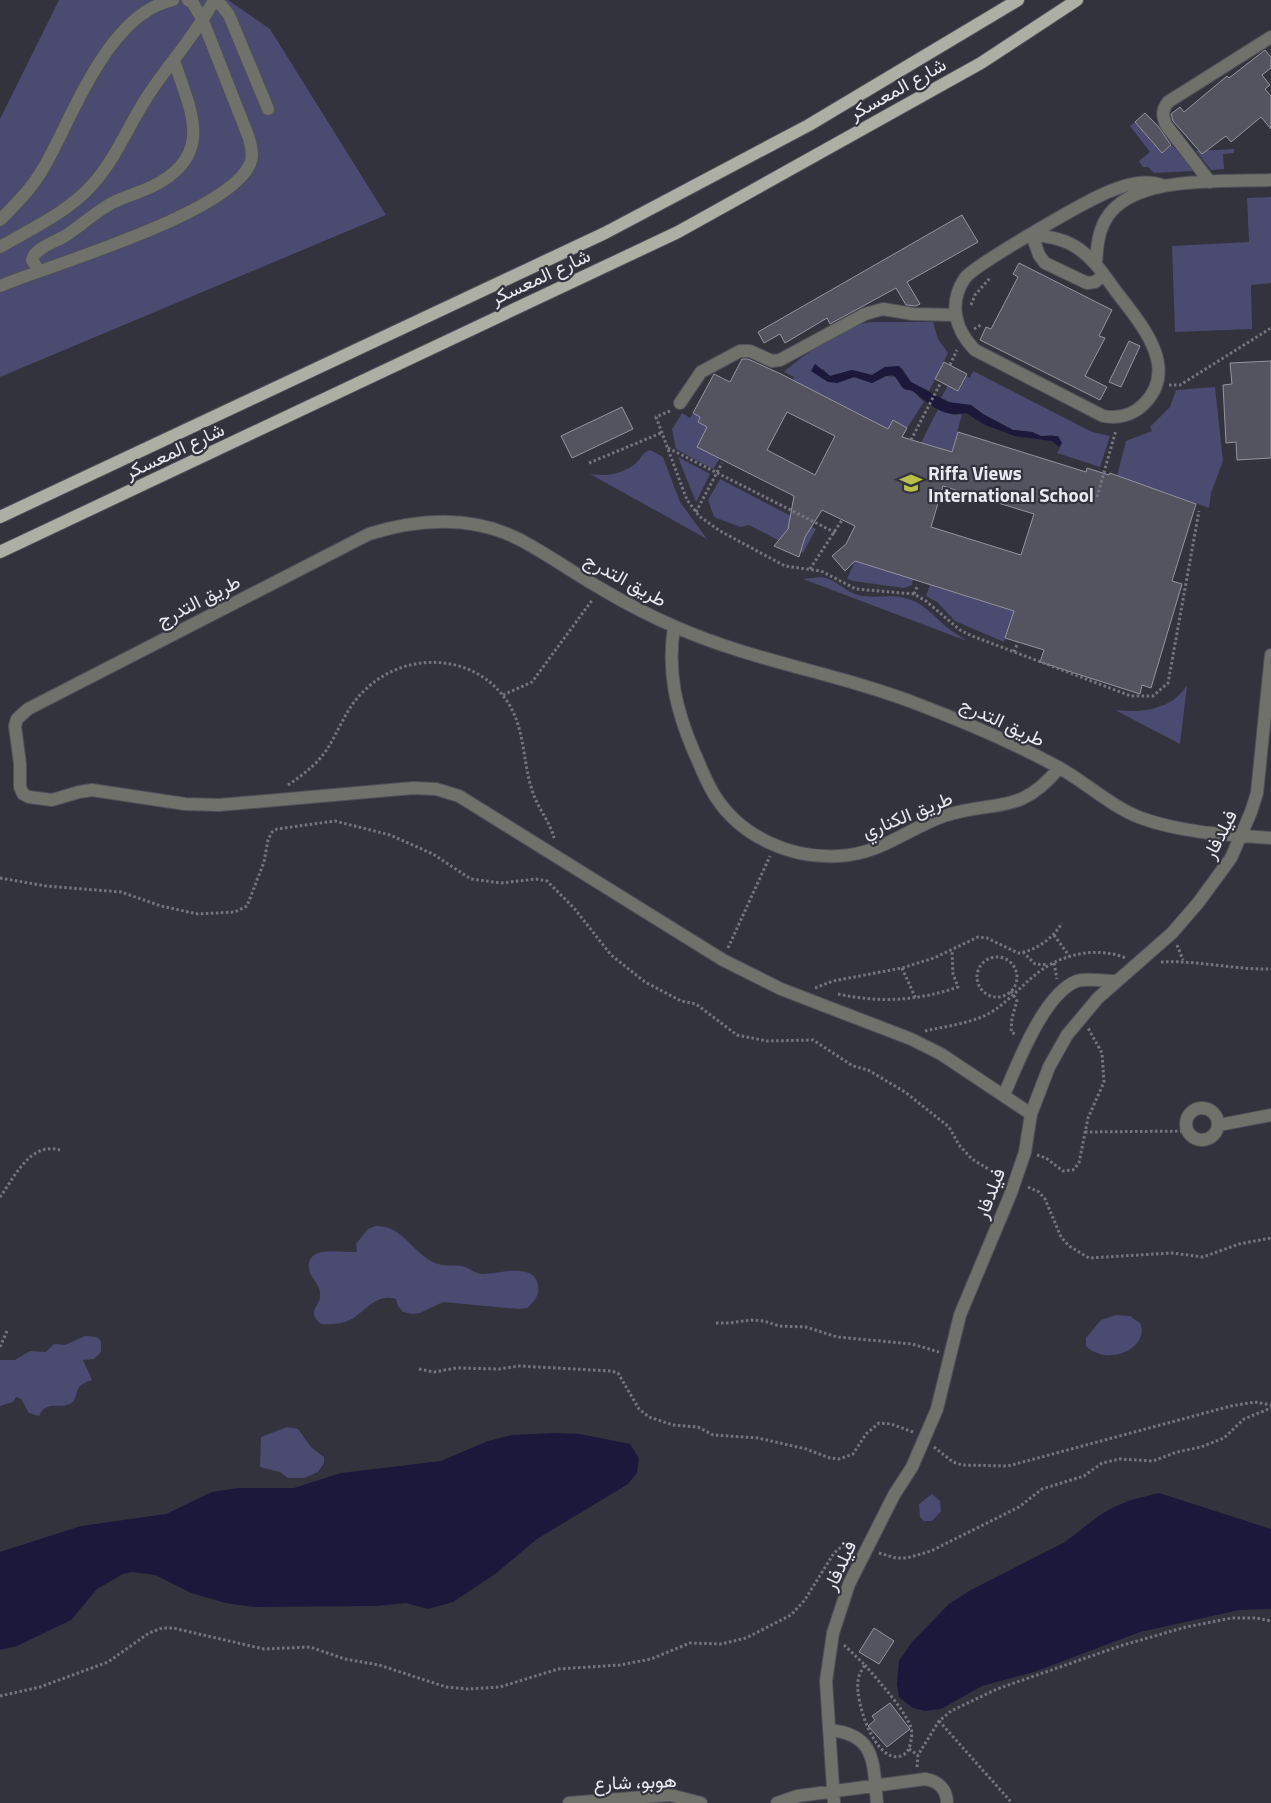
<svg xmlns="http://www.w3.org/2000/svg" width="1271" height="1803" viewBox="0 0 1271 1803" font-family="'Titillium Web',Vazirmatn,sans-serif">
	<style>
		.green { fill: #4b4a71 }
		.water { fill: #1b183b }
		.building { fill: #53545f; stroke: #9495a1; fill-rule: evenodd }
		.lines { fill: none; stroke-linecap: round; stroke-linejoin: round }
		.minor-casing { stroke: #4f505a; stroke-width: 14 }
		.major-casing { stroke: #4f505a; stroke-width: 14 }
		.path { stroke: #74757e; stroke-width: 3; stroke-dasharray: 2.5 2.5; stroke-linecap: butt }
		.minor { stroke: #71716c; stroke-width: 12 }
		.major { stroke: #adaea4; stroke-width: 12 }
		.labels { text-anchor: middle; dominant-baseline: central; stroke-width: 4.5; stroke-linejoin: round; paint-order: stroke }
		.street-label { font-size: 19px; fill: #e9e9f0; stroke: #32333d }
		.poi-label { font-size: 19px; font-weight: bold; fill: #e9e9f0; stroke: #32333d; text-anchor: start }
	</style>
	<rect width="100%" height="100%" fill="#32333d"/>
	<!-- green -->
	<path class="green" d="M59,0H228L270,29L386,215L0,377V119Z
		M1135,122L1162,153L1172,145L1194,171L1154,173L1148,167H1143L1139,161L1150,152L1130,126Z
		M1234,149V153L1223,154L1224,169L1211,170L1196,151Z
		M1271,197V283L1251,285L1252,329L1175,332L1172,246L1249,242L1247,198Z
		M870,322H933L938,339L948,353L929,391L911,382L902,368L885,367L872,375L852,370L830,376L823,369L814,373L837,383L854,377L872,383L886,376L896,377L902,387L912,390L924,402L907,428L893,421L888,429L793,380L794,377L784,372C801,356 848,325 870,322Z
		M973,371L1092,432L1110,436L1100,467L1057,453L1061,446L1053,435L1041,436L1032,432L1013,430L983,414L971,405L955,404L941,398L948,385L959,391L966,376L970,378Z
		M1215,387L1223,461L1211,493L1209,508L1117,476L1126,441L1152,431L1150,427L1170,407L1176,390Z
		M938,409L954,415L962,414L952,452L921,443Z
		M682,413L690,418L693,413L700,417L698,422L707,427L720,458L713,469L676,449L672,429Z
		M650,450L663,457L680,502L707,539L590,474C605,477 623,474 636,463C642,458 642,452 650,450Z
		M678,457L710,474L696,502Z
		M720,479L816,529L803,553L749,525L740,527L714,517L708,500Z
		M855,561L913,579L912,585L904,588L853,581L847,579Z
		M821,577C836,579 844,591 858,595C874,599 890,594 904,598C921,601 931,613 942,623C949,630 959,635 967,641L803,579Z
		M930,585L1014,611L1004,642L955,621L937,602L926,596Z
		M1187,685L1180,744L1115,710C1142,713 1172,710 1187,685Z
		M376,1226C406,1225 415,1261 443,1265C449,1266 456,1265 462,1266C470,1268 475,1274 483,1274C499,1274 534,1262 538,1285C540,1295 534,1302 527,1308L519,1309L443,1302L420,1313L412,1314L403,1312L398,1306L396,1299C377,1293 366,1310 352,1319C342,1324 332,1325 321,1324C305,1310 321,1308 320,1294C320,1285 313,1280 310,1273C301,1243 343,1253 357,1252L356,1244L368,1229Z
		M1116,1315L1130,1316L1140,1323C1151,1347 1108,1368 1086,1346V1338L1101,1320Z
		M85,1336L97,1337L101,1341V1352L94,1359L83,1360L92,1380C70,1386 81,1398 70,1404C58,1409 46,1400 39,1416L29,1413L21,1399L16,1397L13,1402L0,1406V1360H15L30,1351L46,1352L54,1344L65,1345Z
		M287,1427L298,1429L311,1447L324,1457V1463L318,1472L304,1478H288L280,1472L260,1467L261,1437Z
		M932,1494L940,1501L941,1511L932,1521H924L920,1517L919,1504Z"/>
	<!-- water -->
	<path class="water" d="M815,364L830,376L852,370L872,375L885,367L899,366L911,382L948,402L971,405L983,414L1013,430L1032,432L1041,436H1058L1062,443L1059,447L1052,441L1015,436L985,425L966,413C943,418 931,405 914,392C910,389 906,391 903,388C899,384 898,379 893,375L886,376L872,383L854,377L837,383L828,382L811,371Z
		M555,1433L580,1434L630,1444L639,1458L637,1473L628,1484L537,1539L495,1574L453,1602L428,1609L406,1603L377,1606L253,1607L226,1603L191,1593L155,1575L132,1572L123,1574L97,1589L71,1620L17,1646L0,1650V1552L81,1526L166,1514L212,1492L238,1488H294L341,1473L441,1461L488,1441L512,1435Z
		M1159,1493L1271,1529V1609L1239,1610L1140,1632L1034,1672L982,1686L941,1709L925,1711L913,1708L899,1697L897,1684L899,1661L912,1642L949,1604L971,1590L1065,1542L1100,1515L1114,1507L1131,1500Z"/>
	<!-- building -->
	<path class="building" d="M1265,50L1271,57V68L1262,75L1270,85L1265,89L1271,96V129L1261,117L1231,142L1226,136L1202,154L1173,121L1171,114L1180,107L1184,112L1227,76L1229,78Z
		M1145,113L1158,126L1171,145L1162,153L1135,122Z
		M962,215L978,242L907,282L920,304L916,306L906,305L896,288L830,324L827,318L785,343L780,334L764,343L758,332Z
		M1019,263L1112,310L1099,336L1105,338L1085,376L1107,387L1100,400L980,340L986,327L991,329L1018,277L1013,274Z
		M1129,341L1140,346L1121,387L1109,382Z
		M742,359H748L781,374L888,429L893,420L907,428L902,437L952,452L958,432L1086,472L1087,468L1109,475L1110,473L1196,504L1172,581L1182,584L1151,688L1142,685L1140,694L1040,662L1044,650L1005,638L1014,611L855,561L845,571L832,556L846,544L855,526L822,510L805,537L799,557L774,546L788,529L794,496L697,447L707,427L698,422L700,417L693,413L714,374L730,382ZM787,412L835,436L815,475L767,450ZM943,486L1034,514L1021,555L931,527Z
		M1271,361V458L1237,460L1236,442L1226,443L1223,385L1232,384L1230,363Z
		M944,362L967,374L958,391L935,379Z
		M622,407L633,429L572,458L561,436Z
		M874,1628L894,1641L879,1664L859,1652Z
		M890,1703L910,1729L887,1747L868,1726L875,1720L872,1716Z"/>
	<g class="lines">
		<!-- minor casing -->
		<g class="minor-casing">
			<path id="minor" d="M214,0L222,6L229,15L268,109
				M1210,182L1166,125C1162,115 1162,110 1168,102L1271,37
				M0,220C16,204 33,187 44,167C73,117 108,13 173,0
				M1032,235C1049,236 1065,239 1079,249C1096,261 1106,278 1118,294C1141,324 1180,368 1144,404C1133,415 1118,419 1103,416L975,350C955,330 948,303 965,278C976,264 1092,197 1113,190C1130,183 1148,179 1164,186
				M1032,235L1039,255L1045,263L1087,283L1095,282L1104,275
				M0,247C31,229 68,212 92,185C117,158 130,121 151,91C172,60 197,33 214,0
				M1096,263C1097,248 1098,232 1106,219C1132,174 1226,182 1271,180
				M39,271L32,260C35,248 55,242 65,236C81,226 95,212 112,203C124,197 138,193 151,187C215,156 192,114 174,61
				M0,286C53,264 228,214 250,164C254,156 251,147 249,138L203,21L193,3L188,0
				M680,403L701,372L740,351H750L772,361L780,360L865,314L883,309L913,314L956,315
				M674,627C667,672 676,710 694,752C701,767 706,782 715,796C741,837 791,859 839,856C881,854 907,829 944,816C994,799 1019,817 1059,768
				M1004,1095C1017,1065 1044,993 1077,981C1089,978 1104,981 1116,981
				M1186 1124a16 16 0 1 1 32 0a16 16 0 1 1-32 0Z
				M1031,1114L941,1054L911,1039L781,989L723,960L459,796L436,789L413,788L219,805L185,804L92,790L79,792L52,800L29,797L23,794L20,787V764L15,726L17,719L28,709L369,534C424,517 482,515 533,547C556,560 577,575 600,588C625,603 652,617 678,628C756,662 841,674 920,705C967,723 1014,743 1058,767C1087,783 1110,806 1141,818C1183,833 1228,835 1271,838
				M1219,1125L1271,1115
				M829,1730C877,1734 873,1764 877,1803
				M569,1803L670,1795L701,1803
				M777,1803L798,1796L925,1779C938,1781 947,1789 947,1803
				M834,1803L826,1681L833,1633L849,1584L894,1495L912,1467L937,1409L960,1315L1011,1193L1025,1152L1031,1114L1049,1067L1067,1035L1098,998L1172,933L1198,903L1231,858L1251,812L1257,793L1271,655"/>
		</g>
		<!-- major casing -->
		<g class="major-casing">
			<path id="major" d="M0,517L605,233L809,125L1018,0
				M0,552L678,232L981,63L1077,0"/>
		</g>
		<!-- path -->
		<path class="path" d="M971,305L975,295L990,278
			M974,329L981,325
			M950,365L957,350
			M1169,385H1180L1271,328
			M670,411L656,417L687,500L699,516L720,531L785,566L821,571L856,589L914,594L926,601L960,630L972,636L1131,696H1153L1168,683L1199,511
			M911,440L941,382
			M668,448L836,533
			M589,463L661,433
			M1097,497L1116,430
			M696,512L722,463
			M810,569L842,520
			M914,594L917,587
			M1014,652L1018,642
			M503,695L532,682L593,599
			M288,785C304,774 319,763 329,746C341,726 348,705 366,689C411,646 489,655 515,716C525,741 524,768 533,793C538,808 550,822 554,838
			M0,878L46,886L121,892L161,906L198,914L235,912L247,906L264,862L268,840L272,832L277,829L335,821L390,835L433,854L471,879L501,883L536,879L547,881L574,908L611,955L645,982L681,1001L696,1004L737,1035L767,1041L813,1040L853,1066L868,1070L905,1092L949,1127L959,1145L972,1159L1003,1178
			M1054,935L1070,957
			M1177,945L1183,960
			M728,948L770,856
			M1023,952L1035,964L1048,965
			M977 977a20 20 0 1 1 40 0a20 20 0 1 1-40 0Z
			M1161,962C1198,960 1234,970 1271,969
			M1054,963L1057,979
			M902,968L916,999
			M815,988L833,981L902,968L934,958L978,937L987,938L1018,953C1036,951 1053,938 1062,923
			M1011,991L1017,1001L1012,1018L1011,1032L1017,1035
			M838,994C879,1003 918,1001 958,987L953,974L952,950
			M925,1031C946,1026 968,1024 988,1014C1006,1004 1019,988 1035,975C1060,954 1096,946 1126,958
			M1085,1132L1188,1131
			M1037,1155L1046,1158L1063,1171L1073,1170L1079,1163L1088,1118L1104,1082L1102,1053L1088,1028
			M1028,1187L1039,1192L1045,1199L1061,1237L1069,1246L1089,1258L1172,1253L1203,1257L1239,1244L1271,1238
			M0,1197C16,1175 30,1142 60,1150
			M716,1323H729L751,1320L764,1321L779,1326L806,1327L837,1337L912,1344L939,1352
			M0,1347L7,1331
			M419,1369L434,1372L456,1368L499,1369L519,1366L611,1371L618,1373L639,1409L649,1417L673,1425L698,1427L713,1435L758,1438L806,1449L830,1458L839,1459L853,1454L866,1434L879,1423L891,1424L913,1432
			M934,1447L953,1462L962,1465L1008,1466L1231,1406L1255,1402L1271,1405
			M879,1553L896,1558H907L931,1551L1019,1507L1042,1489L1084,1476L1102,1463L1120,1459L1153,1461L1177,1452L1201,1447L1224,1438L1244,1419L1271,1408
			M844,1645L865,1665
			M865,1665C879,1682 900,1704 909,1723C913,1730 912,1738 910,1745C909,1750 906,1754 901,1756C875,1764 855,1701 858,1682C858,1675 862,1670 865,1665Z
			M0,1696L40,1687L108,1662L149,1633L162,1628H173L264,1649L310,1647L345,1659L379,1665L446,1687L468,1689L500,1687L558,1669L620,1665L651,1659L690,1643L721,1644L746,1638L791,1615L804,1601L834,1553L840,1548L854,1544
			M939,1721L1012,1803
			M909,1749L918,1755
			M917,1767L918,1755L939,1721L951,1711L997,1689L1120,1646L1186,1627L1232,1618H1256L1271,1621"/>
		<!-- minor -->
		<use href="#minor" class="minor"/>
		<!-- major -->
		<use href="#major" class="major"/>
	</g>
	<!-- icons -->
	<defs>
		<g id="school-bare" transform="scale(1.725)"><path d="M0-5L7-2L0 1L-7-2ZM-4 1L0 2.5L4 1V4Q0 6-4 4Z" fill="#bac045" stroke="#32333d" stroke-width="2.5" paint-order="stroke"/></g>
	</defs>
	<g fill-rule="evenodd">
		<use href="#school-bare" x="911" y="483"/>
	</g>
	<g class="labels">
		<!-- street labels -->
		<g class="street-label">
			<text transform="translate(897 88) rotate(-29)">شارع المعسكر</text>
			<text transform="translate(540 276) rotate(-25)">شارع المعسكر</text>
			<text transform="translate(174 450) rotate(-25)">شارع المعسكر</text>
			<text transform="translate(626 579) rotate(29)">طريق التدرج</text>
			<text transform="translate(198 600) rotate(-27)">طريق التدرج</text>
			<text transform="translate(1003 721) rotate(25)">طريق التدرج</text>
			<text transform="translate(907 814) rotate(-22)">طريق الكناري</text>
			<text transform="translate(1219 834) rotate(-63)">فيلدفار</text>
			<text transform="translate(989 1193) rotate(-69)">فيلدفار</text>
			<text transform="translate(839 1565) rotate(-65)">فيلدفار</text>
			<text transform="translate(635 1781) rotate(-2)">هوبو، شارع</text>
		</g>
		<!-- poi labels -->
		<g class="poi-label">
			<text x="928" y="472">Riffa Views<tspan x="928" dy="22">International School</tspan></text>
		</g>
	</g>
</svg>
